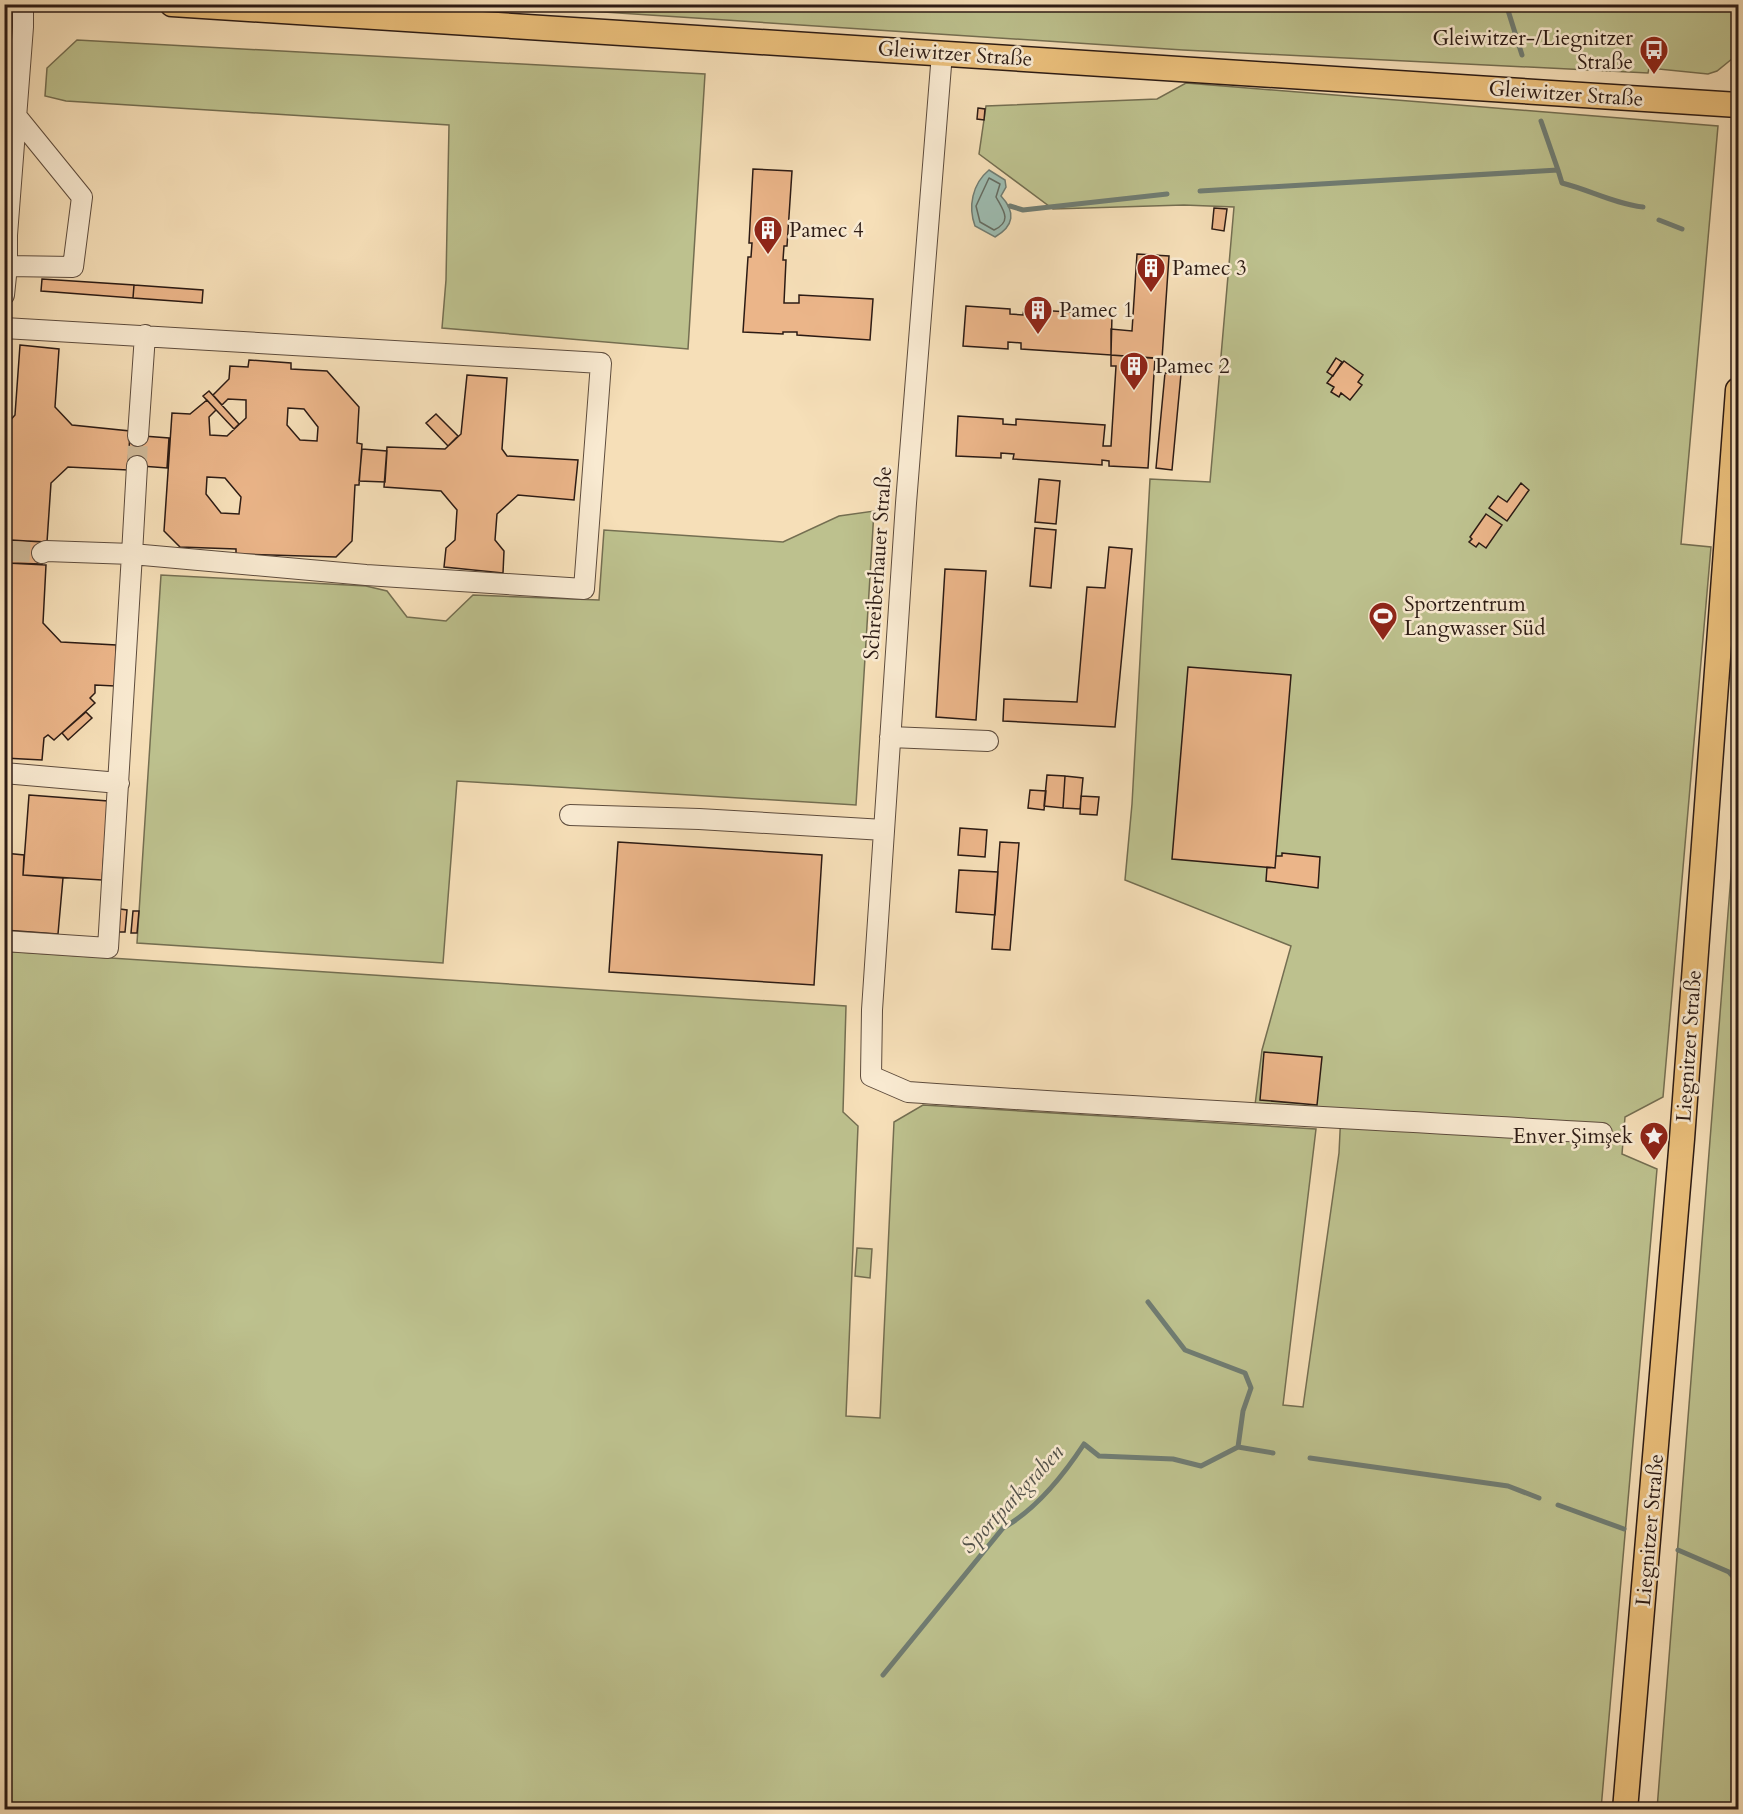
<svg xmlns="http://www.w3.org/2000/svg" width="1743" height="1814" viewBox="0 0 1743 1814" font-family="Cardo,serif">
	<style>
		.green { fill: #bdc18e; stroke: #746e51; stroke-width: 1.5 }
		.water { fill: #9dbcb1; stroke: #707c72; stroke-width: 1.5 }
		.lines { fill: none; stroke-linecap: round; stroke-linejoin: round }
		.shore { stroke: #646c62; stroke-width: 1.5 }
		.stream { stroke: #707c72; stroke-width: 5 }
		.building { fill: #ebb589; stroke: #2c1b14; stroke-width: 1.5; fill-rule: evenodd }
		.minor-tunnel { stroke: #ceb897; stroke-width: 20; stroke-dasharray: 20 10; stroke-linecap: butt }
		.minor-casing { stroke: #5e4c3d; stroke-width: 22 }
		.major-casing { stroke: #2c1b14; stroke-width: 27 }
		.minor { stroke: #f9ead1; stroke-width: 20 }
		.major { stroke: #ebc07c; stroke-width: 24 }
		.labels { text-anchor: middle; dominant-baseline: central; stroke-width: 5; stroke-linejoin: round; paint-order: stroke }
		.poi-label { font-size: 21px; fill: #2c1b14; stroke: #f9ead1; text-anchor: start }
		.street-label { font-size: 21px; fill: #2c1b14; stroke: #f9ead1 }
		.water-label { font-size: 22px; font-style: italic; fill: #54534b; stroke: #f9ead1 }
	</style>
	<rect width="100%" height="100%" fill="#f6dfb8"/>
	<filter id="stains"><feTurbulence type="fractalNoise" baseFrequency=".00333" numOctaves="4"/><feColorMatrix values="0 0 0 0 .2 0 0 0 0 .09 0 0 0 0 .02 0 0 0 .5 -.17"/></filter>
	<radialGradient id="worn" r=".72"><stop offset=".6" stop-color="#630" stop-opacity="0"/><stop offset="1" stop-color="#630" stop-opacity=".3"/></radialGradient>
	<!-- green -->
	<path class="green" d="M1738,4V54L1717,71L1708,74L1649,68L1648,73L1183,50L495,5Z
		M77,40L705,74L688,349L442,328L446,280L449,125L66,101L45,96L47,68Z
		M1186,83L1718,126L1681,544L1711,547L1663,1097L1625,1117L1622,1154L1657,1169L1601,1809H5L4,951L846,1006L843,1112L858,1126L846,1416L880,1418L894,1122L923,1105L1316,1129L1283,1405L1303,1407L1339,1153L1341,1112L1255,1105L1262,1050L1291,946L1125,880L1132,804L1150,479L1210,482L1234,207L1184,205L1053,209L979,154L986,106L1157,99Z
		M874,511L856,805L457,781L443,963L137,943L161,575L366,586L387,591L407,617L446,621L473,595L599,600L604,530L783,542L839,516Z
		M1738,787V1809H1657Z
		M857,1248L872,1249L870,1278L855,1276Z"/>
	<!-- water -->
	<path class="water" d="M989,170L1005,180L1006,187L1001,196C1016,212 1014,226 995,237L975,226C968,207 972,184 989,170Z"/>
	<g class="lines">
		<!-- shore -->
		<path class="shore" d="M989,178L1000,184L996,197C1003,210 1013,221 994,230L980,222L976,206Z"/>
		<!-- stream -->
		<path class="stream" d="M1506,4L1522,55
			M1541,121L1558,170
			M1200,191L1558,170L1562,183C1590,190 1615,204 1643,207
			M1010,206L1023,210L1167,194
			M1659,220L1682,229
			M1148,1302L1185,1350L1245,1373L1251,1388L1243,1411L1238,1447
			M1310,1458L1508,1486L1539,1498
			M1558,1505L1624,1529
			M1678,1550L1729,1572L1738,1582
			M883,1675L1003,1528C1037,1509 1063,1476 1084,1444L1099,1456L1173,1459L1201,1466L1238,1447L1273,1453"/>
	</g>
	<!-- building -->
	<path class="building" d="M978,108L985,109L984,120L977,119Z
		M753,169L792,171L787,246H784L783,260H786L784,303H799V295L873,299L870,340L797,335V332H783V334L743,332L748,257H751L752,243H749Z
		M1214,208L1227,209L1224,231L1212,229Z
		M1137,254L1169,256L1162,359L1111,355V329L1132,331Z
		M42,279L134,285L133,298L41,291Z
		M134,285L203,290L202,303L133,298Z
		M966,306L1010,309V314L1023,315L1024,309L1112,315L1111,355L1021,349V343L1008,342V349L963,346Z
		M20,345L59,349L55,407L72,425L130,431L128,470L68,467L51,483L47,542L9,540L10,479L4,473V423H8L15,415Z
		M1111,355L1155,358L1148,468L1109,466V461L1102,460V465L1013,459L1014,454L1001,453V458L956,456L958,416L1003,419V424L1016,425V419L1105,425L1103,446H1111L1116,366H1111Z
		M1336,358L1342,362L1333,376L1327,372Z
		M249,360L291,363V369L327,371L359,407L357,443L362,444L359,485H355L352,541L336,557L236,554V549L180,547L164,531L172,413L190,414L207,400L216,410L209,417L210,435L227,436L246,418V400L228,399L222,405L213,395L229,379L230,366L248,367ZM288,408L304,409L318,427L317,441L300,440L287,425ZM207,477L225,478L241,497L239,514L221,513L206,494Z
		M1344,361L1363,375L1358,382L1362,385L1350,400L1341,393L1339,397L1331,392L1334,387L1327,383Z
		M1165,373L1181,374L1172,470L1156,468Z
		M467,375L507,378L502,449L507,456L578,460L574,500L518,495L497,514L495,540L504,551L503,573L444,567L446,548L455,540L457,510L441,491L384,487L387,447L445,449L461,434Z
		M209,391L239,424L234,429L203,396Z
		M436,414L458,436L448,446L426,423Z
		M130,435L169,438L167,468L128,465Z
		M362,449L387,451L385,482L359,481Z
		M1039,479L1060,481L1056,524L1035,522Z
		M1521,483L1529,490L1507,521L1489,508L1498,496L1507,502Z
		M1486,514L1502,525L1486,548L1479,543L1476,547L1469,542L1472,539L1470,537Z
		M1035,528L1056,530L1051,588L1030,586Z
		M11,540L43,542L42,564L10,563Z
		M1109,547L1132,549L1115,727L1003,721L1004,699L1077,702L1087,587L1105,588Z
		M7,563L46,565L43,623L61,642L116,645L115,686L95,685V693L90,698L95,703L54,740L48,735L44,738L42,760L4,758V583Z
		M945,569L986,571L976,720L936,717Z
		M1188,667L1291,675L1275,868L1172,859Z
		M86,712L92,718L68,740L62,733Z
		M1047,775L1065,776L1063,808L1044,806Z
		M1065,776L1083,778L1080,809L1063,808Z
		M1030,790L1046,791L1044,810L1028,808Z
		M29,795L108,801L102,880L23,875Z
		M1081,796L1099,797L1097,815L1080,814Z
		M960,828L987,830L985,857L958,855Z
		M618,842L822,855L814,985L609,972Z
		M1000,842L1019,843L1010,950L992,949Z
		M4,853L24,855L23,875L63,878L58,934L4,930Z
		M1282,853L1320,857L1318,888L1266,881L1267,867L1275,868L1276,856H1282Z
		M959,870L998,872L995,915L956,912Z
		M120,909L127,910L125,932H119Z
		M133,911H139L137,933H131Z
		M1264,1052L1322,1057L1317,1105L1260,1100Z"/>
	<g class="lines">
		<!-- minor-tunnel -->
		<path class="minor-tunnel" d="M137,466L138,436
			M10,551L42,553"/>
		<!-- minor casing -->
		<g class="minor-casing">
			<path id="minor" d="M942,53L906,503L872,1010L871,1076L908,1092C1139,1108 1371,1119 1602,1133
				M17,117L82,197L73,267L7,266V235L23,27V4
				M4,295L7,266
				M4,328L601,363L584,589L366,575L132,554L137,466
				M138,436L145,335
				M890,737L988,741
				M4,773L119,783
				M570,815L699,819L884,830
				M4,941L108,948L132,554L46,551L42,553"/>
		</g>
		<!-- major casing -->
		<g class="major-casing">
			<path id="major" d="M172,4L1738,105
				M1625,1810L1682,1139L1738,390"/>
		</g>
		<!-- minor -->
		<use href="#minor" class="minor"/>
		<!-- major -->
		<use href="#major" class="major"/>
	</g>
	<!-- icons -->
	<defs>
		<g id="bus-pin" transform="scale(1.5)"><path d="M0 17L-7.5 6A9.5 9.5 0 1 1 7.5 6Z" fill="#8f2418" stroke="#f9ead1"/><path d="M-5-6H5V4H4V6H2V4H-2V6H-4V4H-5ZM-3.5-4V0h7V-4ZM-3.5 1.2v1.5H-2V1.2ZM2 1.2v1.5H3.5V1.2Z" fill="#fff"/></g>
		<g id="building-pin" transform="scale(1.5)"><path d="M0 17L-7.5 6A9.5 9.5 0 1 1 7.5 6Z" fill="#8f2418" stroke="#f9ead1"/><path d="M-4-6H4V6H1V3H-1V6H-4ZM-2.5-4.3h1.7v1.8h-1.7ZM.8-4.3h1.7v1.8H.8ZM-2.5-1h1.7V.8h-1.7ZM.8-1h1.7V.8H.8Z" fill="#fff"/></g>
		<g id="stadium-pin" transform="scale(1.5)"><path d="M0 17L-7.5 6A9.5 9.5 0 1 1 7.5 6Z" fill="#8f2418" stroke="#f9ead1"/><path d="M0-5a6.5 5 0 1 0 0 10a6.5 5 0 1 0 0-10ZM-3.5-1.8h7v3.6h-7Z" fill="#fff"/></g>
		<g id="sight-pin" transform="scale(1.5)"><path d="M0 17L-7.5 6A9.5 9.5 0 1 1 7.5 6Z" fill="#8f2418" stroke="#f9ead1"/><path d="M0-6L1.8-2.2L6-1.7L2.9 1.2L3.7 5.4L0 3.3L-3.7 5.4L-2.9 1.2L-6-1.7L-1.8-2.2Z" fill="#fff"/></g>
	</defs>
	<g fill-rule="evenodd">
		<use href="#bus-pin" x="1654" y="50"/>
		<use href="#building-pin" x="768" y="230"/>
		<use href="#building-pin" x="1151" y="268"/>
		<use href="#building-pin" x="1038" y="310"/>
		<use href="#building-pin" x="1134" y="366"/>
		<use href="#stadium-pin" x="1383" y="616"/>
		<use href="#sight-pin" x="1654" y="1136"/>
	</g>
	<g class="labels">
		<!-- poi labels -->
		<g class="poi-label">
			<text x="1633" y="38" text-anchor="end">Gleiwitzer-/Liegnitzer<tspan x="1633" dy="24">Straße</tspan></text>
			<text x="789" y="230">Pamec 4</text>
			<text x="1172" y="268">Pamec 3</text>
			<text x="1059" y="310">Pamec 1</text>
			<text x="1155" y="366">Pamec 2</text>
			<text x="1404" y="604">Sportzentrum<tspan x="1404" dy="24">Langwasser Süd</tspan></text>
			<text x="1633" y="1136" text-anchor="end">Enver Şimşek</text>
		</g>
		<!-- street labels -->
		<g class="street-label">
			<text transform="translate(955 54) rotate(4)">Gleiwitzer Straße</text>
			<text transform="translate(1566 94) rotate(4)">Gleiwitzer Straße</text>
			<text transform="translate(878 563) rotate(-86)">Schreiberhauer Straße</text>
			<text transform="translate(1689 1046) rotate(-86)">Liegnitzer Straße</text>
			<text transform="translate(1650 1530) rotate(-85)">Liegnitzer Straße</text>
		</g>
		<!-- water labels -->
		<g class="water-label">
			<text transform="translate(1012 1499) rotate(-47)">Sportparkgraben</text>
		</g>
	</g>
	<!-- margin -->
	<rect width="1743" height="1814" fill="none" stroke="#f6dfb8" stroke-width="24"/>
	<rect x="6" y="6" width="1731" height="1802" fill="none" stroke="#2c1b14" stroke-width="3"/>
	<rect x="12" y="12" width="1719" height="1790" fill="none" stroke="#2c1b14" stroke-width="1.5"/>
	<rect width="100%" height="100%" filter="url(#stains)"/>
	<rect width="100%" height="100%" fill="url(#worn)"/>
</svg>
